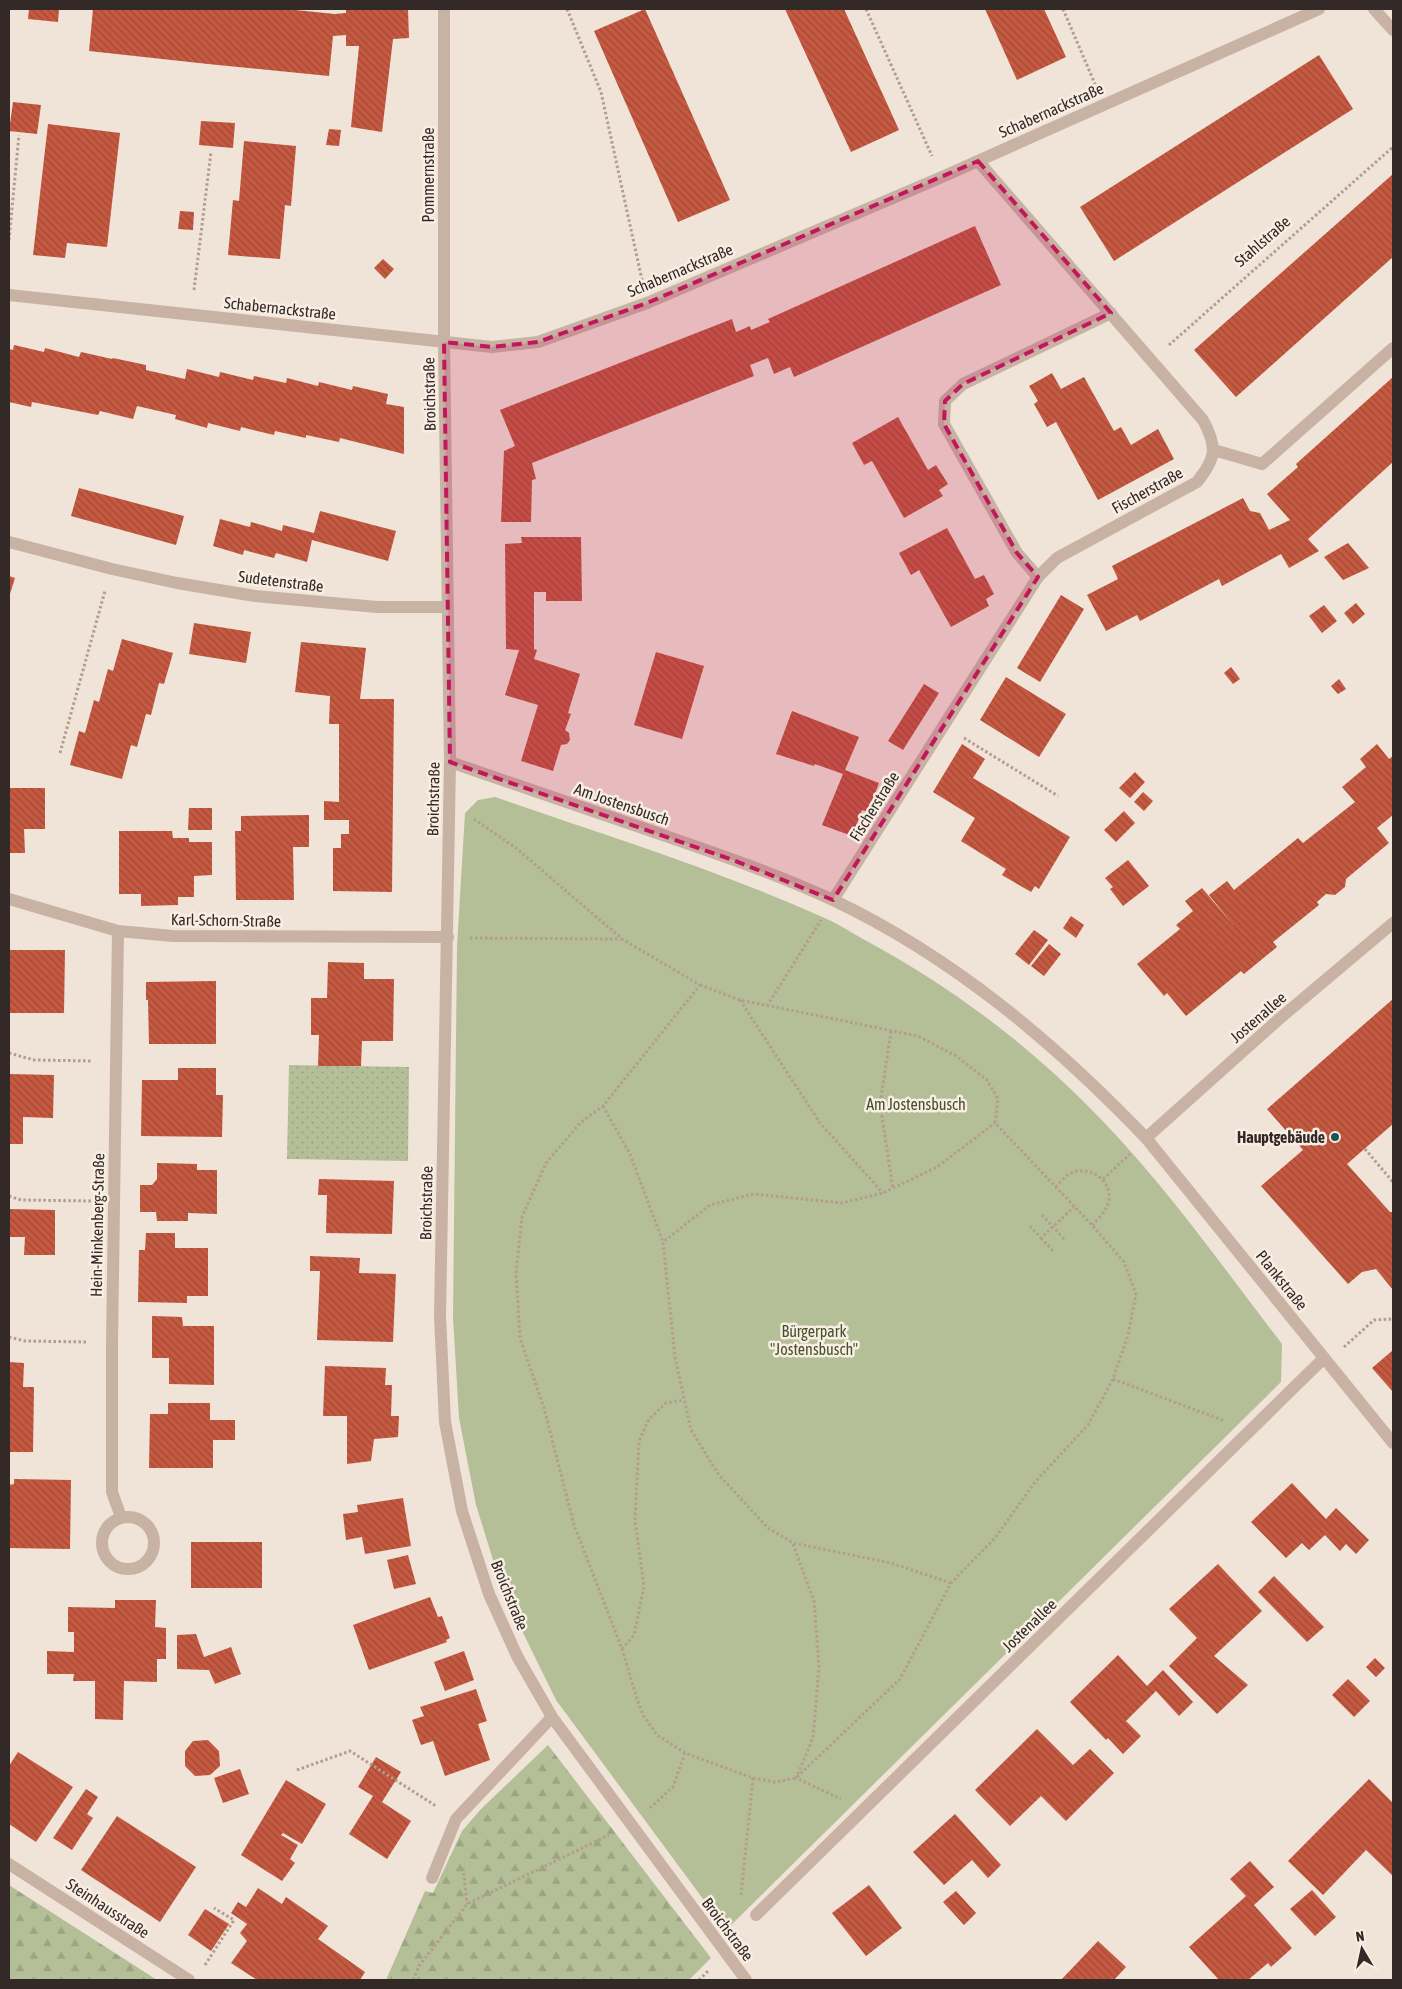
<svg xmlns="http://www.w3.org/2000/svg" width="1402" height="1989" viewBox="0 0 1402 1989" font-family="'Asap Condensed',sans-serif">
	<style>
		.grass { fill: url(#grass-dots) }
		.forest { fill: url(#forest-firs) }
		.park { fill: #b4bf98 }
		.building { fill: url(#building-back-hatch) }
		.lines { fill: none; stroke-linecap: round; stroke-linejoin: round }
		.path { stroke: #b49c8e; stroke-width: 3; stroke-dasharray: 2.5 2.5; stroke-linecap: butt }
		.lane { stroke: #c8b2a4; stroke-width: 12 }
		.street { stroke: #c8b2a4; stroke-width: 12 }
		.marked { fill: #c2185b; fill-opacity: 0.2; stroke: #c2185b; stroke-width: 4; stroke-dasharray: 10 6; stroke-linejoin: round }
		.poi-dot { fill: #1c5454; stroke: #f8eee3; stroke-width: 2 }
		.labels { text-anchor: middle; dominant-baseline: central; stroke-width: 5; stroke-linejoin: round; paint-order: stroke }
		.street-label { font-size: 16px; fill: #332926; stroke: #f8eee3 }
		.park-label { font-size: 16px; fill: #45512a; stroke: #f8eee3 }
		.poi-label { font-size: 16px; font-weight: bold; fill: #332926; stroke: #f8eee3; text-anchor: end }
	</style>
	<defs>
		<pattern id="grass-dots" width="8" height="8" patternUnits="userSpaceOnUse" patternTransform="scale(1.25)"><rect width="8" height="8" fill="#b4bf98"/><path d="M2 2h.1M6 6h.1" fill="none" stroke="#9ba483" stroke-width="1.8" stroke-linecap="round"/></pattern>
		<pattern id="forest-firs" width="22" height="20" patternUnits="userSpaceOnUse" patternTransform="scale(1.25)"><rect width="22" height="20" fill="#b4bf98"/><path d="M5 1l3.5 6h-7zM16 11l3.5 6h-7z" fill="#9ba483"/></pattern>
		<pattern id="building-back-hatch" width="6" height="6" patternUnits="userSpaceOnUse" patternTransform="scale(1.25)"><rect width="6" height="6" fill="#c55941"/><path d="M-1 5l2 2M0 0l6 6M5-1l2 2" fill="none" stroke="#a14a36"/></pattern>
	</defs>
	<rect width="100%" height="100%" fill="#f0e3d7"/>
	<!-- grass -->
	<path class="grass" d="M289,1065L409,1067L408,1161L287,1159Z"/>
	<!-- forest -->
	<path class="forest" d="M548,1745L711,1958L689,1980H386L425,1891L433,1893L462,1831L481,1809Z
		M9,1885L157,1980H9Z"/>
	<!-- park -->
	<path class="park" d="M495,797C604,835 715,869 820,916C835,922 849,931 863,939C945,983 1020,1038 1085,1103C1159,1176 1219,1262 1282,1344L1281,1382L726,1930L556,1700L503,1592L476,1505L459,1418L453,1317L457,947L465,813L478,800Z"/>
	<!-- building -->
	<path class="building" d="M29,9H59L58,22L28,19Z
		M93,9H285L335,14L346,13V9H408L409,38L393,39L382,132L351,127L359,46H346V35L333,36L329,76L208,64L89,51Z
		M645,9L730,200L678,222L594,31Z
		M785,9H844L899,130L851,152Z
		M985,9H1044L1066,57L1017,80Z
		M1319,55L1353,109L1114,261L1080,207Z
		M13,102L41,105L37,134L9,131Z
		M201,121L235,123L233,148L199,145Z
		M48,124L120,133L107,247L67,243L65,258L33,255Z
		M329,129L341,130L339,146L326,145Z
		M244,141L296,146L291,206L285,205L280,259L228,255L233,200L239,201Z
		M1393,174V257L1236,397L1194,350Z
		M180,211L194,212L193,230L178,229Z
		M975,226L1001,285L794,377L790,367L774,374L768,358L750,365L754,376L532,463L536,479L532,480L531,522H501L504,451L515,446L500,410L732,319L736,332L750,326L751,330L770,322L768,319Z
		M383,259L394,269L385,279L374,268Z
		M14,345L44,352L45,348L79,357L81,352L112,359L113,358L146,365V370L185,379L187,369L219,377L220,372L253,380L254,376L286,383L287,378L318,386L319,382L352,390L353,386L388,394L386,404L404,407V454L340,438L339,442L306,435V438L275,431L274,435L241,427L240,431L208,423L207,428L175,419L176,415L137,406L133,419L100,411L98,415L32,402L31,407L9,402V349L13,350Z
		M1052,373L1061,389L1084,377L1114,431L1121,427L1131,445L1158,429L1174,459L1098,500L1056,422L1047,427L1034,404L1038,401L1029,386Z
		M1393,377V462L1308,539L1319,551L1289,568L1281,554L1222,586L1219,579L1140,621L1137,615L1106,631L1087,595L1118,579L1112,566L1243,498L1250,511L1260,513L1269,530L1290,520L1267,494L1298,467L1296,464Z
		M898,417L928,470L936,465L948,484L939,490L943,496L904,518L872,461L864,465L852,443Z
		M79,488L184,516L176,545L71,516Z
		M320,511L396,531L388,561L312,540L307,562L276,553L274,558L244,550L243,555L213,546L220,519L250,527L251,522L282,531L283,525L314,533Z
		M947,528L975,579L984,575L994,594L986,599L989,606L951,627L919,570L911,575L899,553Z
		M521,537H581L582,601H546V592H534V649L537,650L534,659L580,674L568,713L571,714L565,730L569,733L570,740L567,744L561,745L553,771L521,761L538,705L505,695L519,650L506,649L505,544L522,543Z
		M1348,543L1369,568L1343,580L1324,557Z
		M9,576L15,578L9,597Z
		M1061,595L1084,609L1040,682L1017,668Z
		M1356,603L1365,614L1353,624L1344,613Z
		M1324,605L1337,621L1322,633L1309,616Z
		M194,623L251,632L246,663L189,654Z
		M122,639L173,653L164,684L159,683L151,715L146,714L137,747L131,745L122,779L70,765L79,731L85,733L94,700L99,702L108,669L113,671Z
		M301,642L366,648L360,699H394L392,892L333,891V848H341V834H349V820H324V801L339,802V724H329L330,696L295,692Z
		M656,652L704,666L682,739L634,725Z
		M1231,667L1240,679L1233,684L1224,673Z
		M1006,677L1066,714L1039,757L980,720Z
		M1339,679L1346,689L1338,694L1331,686Z
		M924,684L939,693L903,750L888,741Z
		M792,711L859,737L845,770L879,783L868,812L862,810L852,836L822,825L843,774L815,764L814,766L776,754Z
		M962,744L985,759L973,778L1070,837L1039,889L1035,886L1031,892L1002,875L1006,869L961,841L975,818L933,792Z
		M1377,744L1389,759L1393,756V815L1377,828L1389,843L1346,879L1345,887L1335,895L1326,894L1317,902L1319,905L1273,942L1277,947L1244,974L1241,971L1186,1016L1167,993L1164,996L1137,964L1180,929L1176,925L1193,911L1185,901L1202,888L1233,925L1209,895L1227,881L1234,890L1298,838L1303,843L1355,802L1342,787L1366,767L1360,759Z
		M1135,772L1145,782L1130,798L1119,788Z
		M9,788H45V829H24L25,853H9Z
		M1143,792L1153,801L1144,811L1134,802Z
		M189,808H212V830H188Z
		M1124,811L1135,823L1116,842L1104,830Z
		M309,815V847H293L294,900H236L235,831H241V816Z
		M119,831H172L173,838H189V842H212V875L194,876V897H178V905L141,906V894H119Z
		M1128,860L1149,886L1123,906L1110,889L1113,887L1105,878Z
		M1071,916L1084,925L1076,938L1063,928Z
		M1034,930L1048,940L1029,965L1015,954Z
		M1049,944L1061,954L1044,976L1031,966Z
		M9,950H65L64,1013H9Z
		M328,962L364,963V979H394L393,1041H362L361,1066H318L319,1035H311V998H327Z
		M216,981V1044H149L148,1000H146V982Z
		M1393,999V1124L1347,1164L1390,1212H1393V1290L1376,1269L1362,1272L1348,1284L1261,1186L1303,1150L1267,1109Z
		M178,1068H216V1095H223L222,1137L141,1136L142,1080H178Z
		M9,1074L54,1075L53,1118L23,1117V1144H9Z
		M157,1163L197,1164V1170H217V1214L188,1213V1221H157L156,1212H140V1185H152L157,1179Z
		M319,1179L394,1181L392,1234L326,1233L327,1195H318Z
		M9,1209L55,1210V1255H24L25,1237H9Z
		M146,1233H175V1248H208V1296H187V1303L138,1302L139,1250H145Z
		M310,1256L360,1258L359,1273L396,1274L393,1342L317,1340L320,1271H310Z
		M152,1316L182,1317L183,1326H214V1385L169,1384V1358H152Z
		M1393,1350V1392L1372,1368Z
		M9,1362L24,1363L23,1387H34L33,1452H9Z
		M325,1366L386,1368L385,1385H392L391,1416H399L398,1437L374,1439L371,1461L347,1464V1416H323Z
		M168,1403H210V1420H235V1440H213V1468H149L150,1414H168Z
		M14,1479L71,1480L70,1549L9,1548V1485L14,1484Z
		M1292,1483L1326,1519L1336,1508L1369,1540L1356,1554L1346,1544L1340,1551L1325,1535L1309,1550L1302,1543L1286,1558L1251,1522Z
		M403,1498L411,1546L365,1554L362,1537L346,1540L343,1514L358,1512L357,1505Z
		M191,1542H262V1588H191Z
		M408,1555L416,1584L394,1589L387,1560Z
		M1218,1564L1262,1611L1214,1656L1248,1685L1217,1714L1169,1666L1197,1638L1169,1609Z
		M1274,1576L1324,1627L1307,1642L1258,1592Z
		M430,1597L438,1617L442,1616L450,1638L446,1640L447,1642L369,1670L353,1625Z
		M115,1600H156L155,1627L166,1628V1659H157V1682L124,1681L123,1720L95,1719V1681H73L74,1674H47V1651L74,1652V1632H68V1607L115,1608Z
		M196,1634L204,1657L231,1647L241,1674L215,1684L209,1670L177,1669V1635Z
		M464,1651L474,1680L445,1691L434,1662Z
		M1118,1655L1147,1686L1163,1670L1193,1702L1179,1716L1156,1691L1126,1721L1141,1736L1123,1754L1108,1738L1106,1740L1070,1702Z
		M1375,1658L1385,1668L1376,1677L1366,1667Z
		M1348,1679L1370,1701L1354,1717L1332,1695Z
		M476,1689L487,1721L478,1724L490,1760L445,1776L433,1741L421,1745L412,1720L424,1716L420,1707Z
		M1037,1729L1073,1765L1090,1749L1114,1773L1066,1821L1041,1796L1010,1826L975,1790Z
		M208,1740L219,1751L220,1766L210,1775L195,1776L185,1766V1751L193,1741Z
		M18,1752L73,1787L36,1842L9,1824V1766Z
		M376,1757L401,1772L382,1802L411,1821L387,1859L349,1834L373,1796L358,1787Z
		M240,1769L249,1794L223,1803L214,1778Z
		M1369,1779L1393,1803V1876L1366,1850L1323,1895L1288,1861Z
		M286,1780L326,1804L302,1844L283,1833L281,1835L298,1845L290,1859L295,1863L282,1881L241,1855Z
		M86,1789L98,1797L87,1814L93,1818L72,1850L53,1838Z
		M955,1814L1001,1865L988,1878L972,1860L944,1885L913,1852Z
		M117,1816L196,1867L160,1922L81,1870Z
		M1250,1861L1274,1887L1254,1905L1292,1948L1271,1967L1268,1963L1248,1980H1219L1189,1947L1246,1896L1230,1879Z
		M869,1885L902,1928L866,1956L832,1913Z
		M258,1888L282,1904L286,1897L328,1926L318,1939L365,1972L360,1980H257L231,1963L247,1941L240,1933L247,1924L231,1913L238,1902L246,1907Z
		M1312,1890L1336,1917L1315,1936L1290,1909Z
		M956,1891L976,1913L964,1925L943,1902Z
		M205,1909L229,1924L211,1951L188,1935Z
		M1098,1941L1126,1967L1114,1980H1061Z"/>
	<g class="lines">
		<!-- path -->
		<path class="path" d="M567,9L601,92L642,280
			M866,9L932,156
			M1063,9L1095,84
			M9,240L19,135
			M194,290L211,152
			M1169,345L1393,147
			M964,738L1058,796
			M60,753L105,591
			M474,819L516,848L622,939L700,985
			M470,938L621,939
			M700,985L740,1000L918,1036L956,1056L987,1080L998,1099L995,1123L1092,1225L1124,1262L1136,1294L1128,1335L1113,1379L1088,1425L1035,1482L995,1538L951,1583L900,1679L796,1778L775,1782L753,1778L685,1753L657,1735L643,1715L637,1699L622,1649L574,1525L544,1408L520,1338L516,1273L522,1217L546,1163L580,1123L603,1106Z
			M740,1000L820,1123L883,1193
			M767,1006L821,920
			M891,1031L880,1104L893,1189
			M9,1053L34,1060L93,1061
			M603,1106L630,1154L663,1242
			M1365,1149L1393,1182
			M1103,1179L1130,1154
			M1056,1187C1060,1183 1065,1176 1071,1173C1089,1165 1111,1179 1109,1199C1108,1210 1099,1218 1092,1225
			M9,1196L21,1200L91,1201
			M1042,1215L1065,1240
			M1030,1226L1041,1238L1074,1207
			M1041,1238L1053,1251
			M9,1337L25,1341L87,1342
			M1344,1347L1374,1320L1393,1319
			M1113,1379L1225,1421
			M793,1544L814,1601L819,1667L813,1738L796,1778L841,1799
			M951,1583L891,1563L793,1543L768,1528L719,1475L691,1430L675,1357L663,1242L710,1205L754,1194L842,1203L883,1193L937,1167L995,1123
			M622,1649L634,1635L644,1586L635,1520L639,1441L649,1419L666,1403L684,1400
			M297,1770L350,1751L436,1806
			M650,1808L673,1787L685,1753
			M463,1868L467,1904
			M741,1895L753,1778
			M205,1965L234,1920L214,1908
			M413,1980L419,1966L467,1904L609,1835
			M699,1980L709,1970"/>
		<!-- lane -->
		<path class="lane" d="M1214,450L1262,464L1393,348"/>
		<!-- street -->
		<path class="street" d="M444,9V342L450,762L440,1316L445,1422L462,1511L489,1594L517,1656L552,1717L746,1980
			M1374,9L1393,30
			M9,295L492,347L538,342L647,303L942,177L1319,9
			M9,542L112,569L177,583L255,596L377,607H448
			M1038,577L1017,553L944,424L945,401L963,384L1111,313
			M450,762C520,786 590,810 660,834C718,854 777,874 833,900C953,957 1055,1043 1146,1138L1393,1443
			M9,899L118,931L173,936L448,937
			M833,900L1038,577L1057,558L1197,482C1216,458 1218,448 1203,420L978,161
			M118,931L112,1343V1492L121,1517
			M1146,1138L1279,1019L1393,923
			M102 1543a26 26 0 1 1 52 0a26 26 0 1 1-52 0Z
			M9,1864L189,1980
			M432,1878L456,1819L552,1717
			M756,1915L1324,1358"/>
	</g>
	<!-- marked area -->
	<path class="marked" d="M978,161L1111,313L963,384L945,401L944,424L1017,553L1038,577L833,900L733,860L450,762L444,342L492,347L538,342L647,303Z"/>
	<!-- markers -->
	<circle class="poi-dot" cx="1335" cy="1137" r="5"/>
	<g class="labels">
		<!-- street labels -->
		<g class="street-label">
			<text transform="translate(1051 110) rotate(-24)">Schabernackstraße</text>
			<text transform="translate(428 175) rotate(-90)">Pommernstraße</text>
			<text transform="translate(1262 241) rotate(-41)">Stahlstraße</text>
			<text transform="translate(680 270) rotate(-23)">Schabernackstraße</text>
			<text transform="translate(280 308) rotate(6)">Schabernackstraße</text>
			<text transform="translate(429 394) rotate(-91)">Broichstraße</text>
			<text transform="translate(1147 490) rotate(-29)">Fischerstraße</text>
			<text transform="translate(281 581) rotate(7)">Sudetenstraße</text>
			<text transform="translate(433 799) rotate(-89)">Broichstraße</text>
			<text transform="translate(622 804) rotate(19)">Am Jostensbusch</text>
			<text transform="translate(874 806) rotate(-58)">Fischerstraße</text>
			<text transform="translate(226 920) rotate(1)">Karl-Schorn-Straße</text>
			<text transform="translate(1258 1017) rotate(-41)">Jostenallee</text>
			<text transform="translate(426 1203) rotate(-89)">Broichstraße</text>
			<text transform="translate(97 1225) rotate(-89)">Hein-Minkenberg-Straße</text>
			<text transform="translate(1282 1280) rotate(51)">Plankstraße</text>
			<text transform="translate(510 1595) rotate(68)">Broichstraße</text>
			<text transform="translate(1029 1625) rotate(-44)">Jostenallee</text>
			<text transform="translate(108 1908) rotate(33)">Steinhausstraße</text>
			<text transform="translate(728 1929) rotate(53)">Broichstraße</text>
		</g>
		<!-- park labels -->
		<g class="park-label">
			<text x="916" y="1104">Am Jostensbusch</text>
			<text x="814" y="1331">Bürgerpark<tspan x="814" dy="18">"Jostensbusch"</tspan></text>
		</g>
		<!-- poi labels -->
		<g class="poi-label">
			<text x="1325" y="1137">Hauptgebäude</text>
		</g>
	</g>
	<!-- border -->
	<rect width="1402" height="1989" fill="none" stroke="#332926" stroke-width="20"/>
	<!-- north arrow -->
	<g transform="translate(1362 1949) rotate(351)" stroke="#f8eee3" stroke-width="4" paint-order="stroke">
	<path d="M0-4L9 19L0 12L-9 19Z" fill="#332926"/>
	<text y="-8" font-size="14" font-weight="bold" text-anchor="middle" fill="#332926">N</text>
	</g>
</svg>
